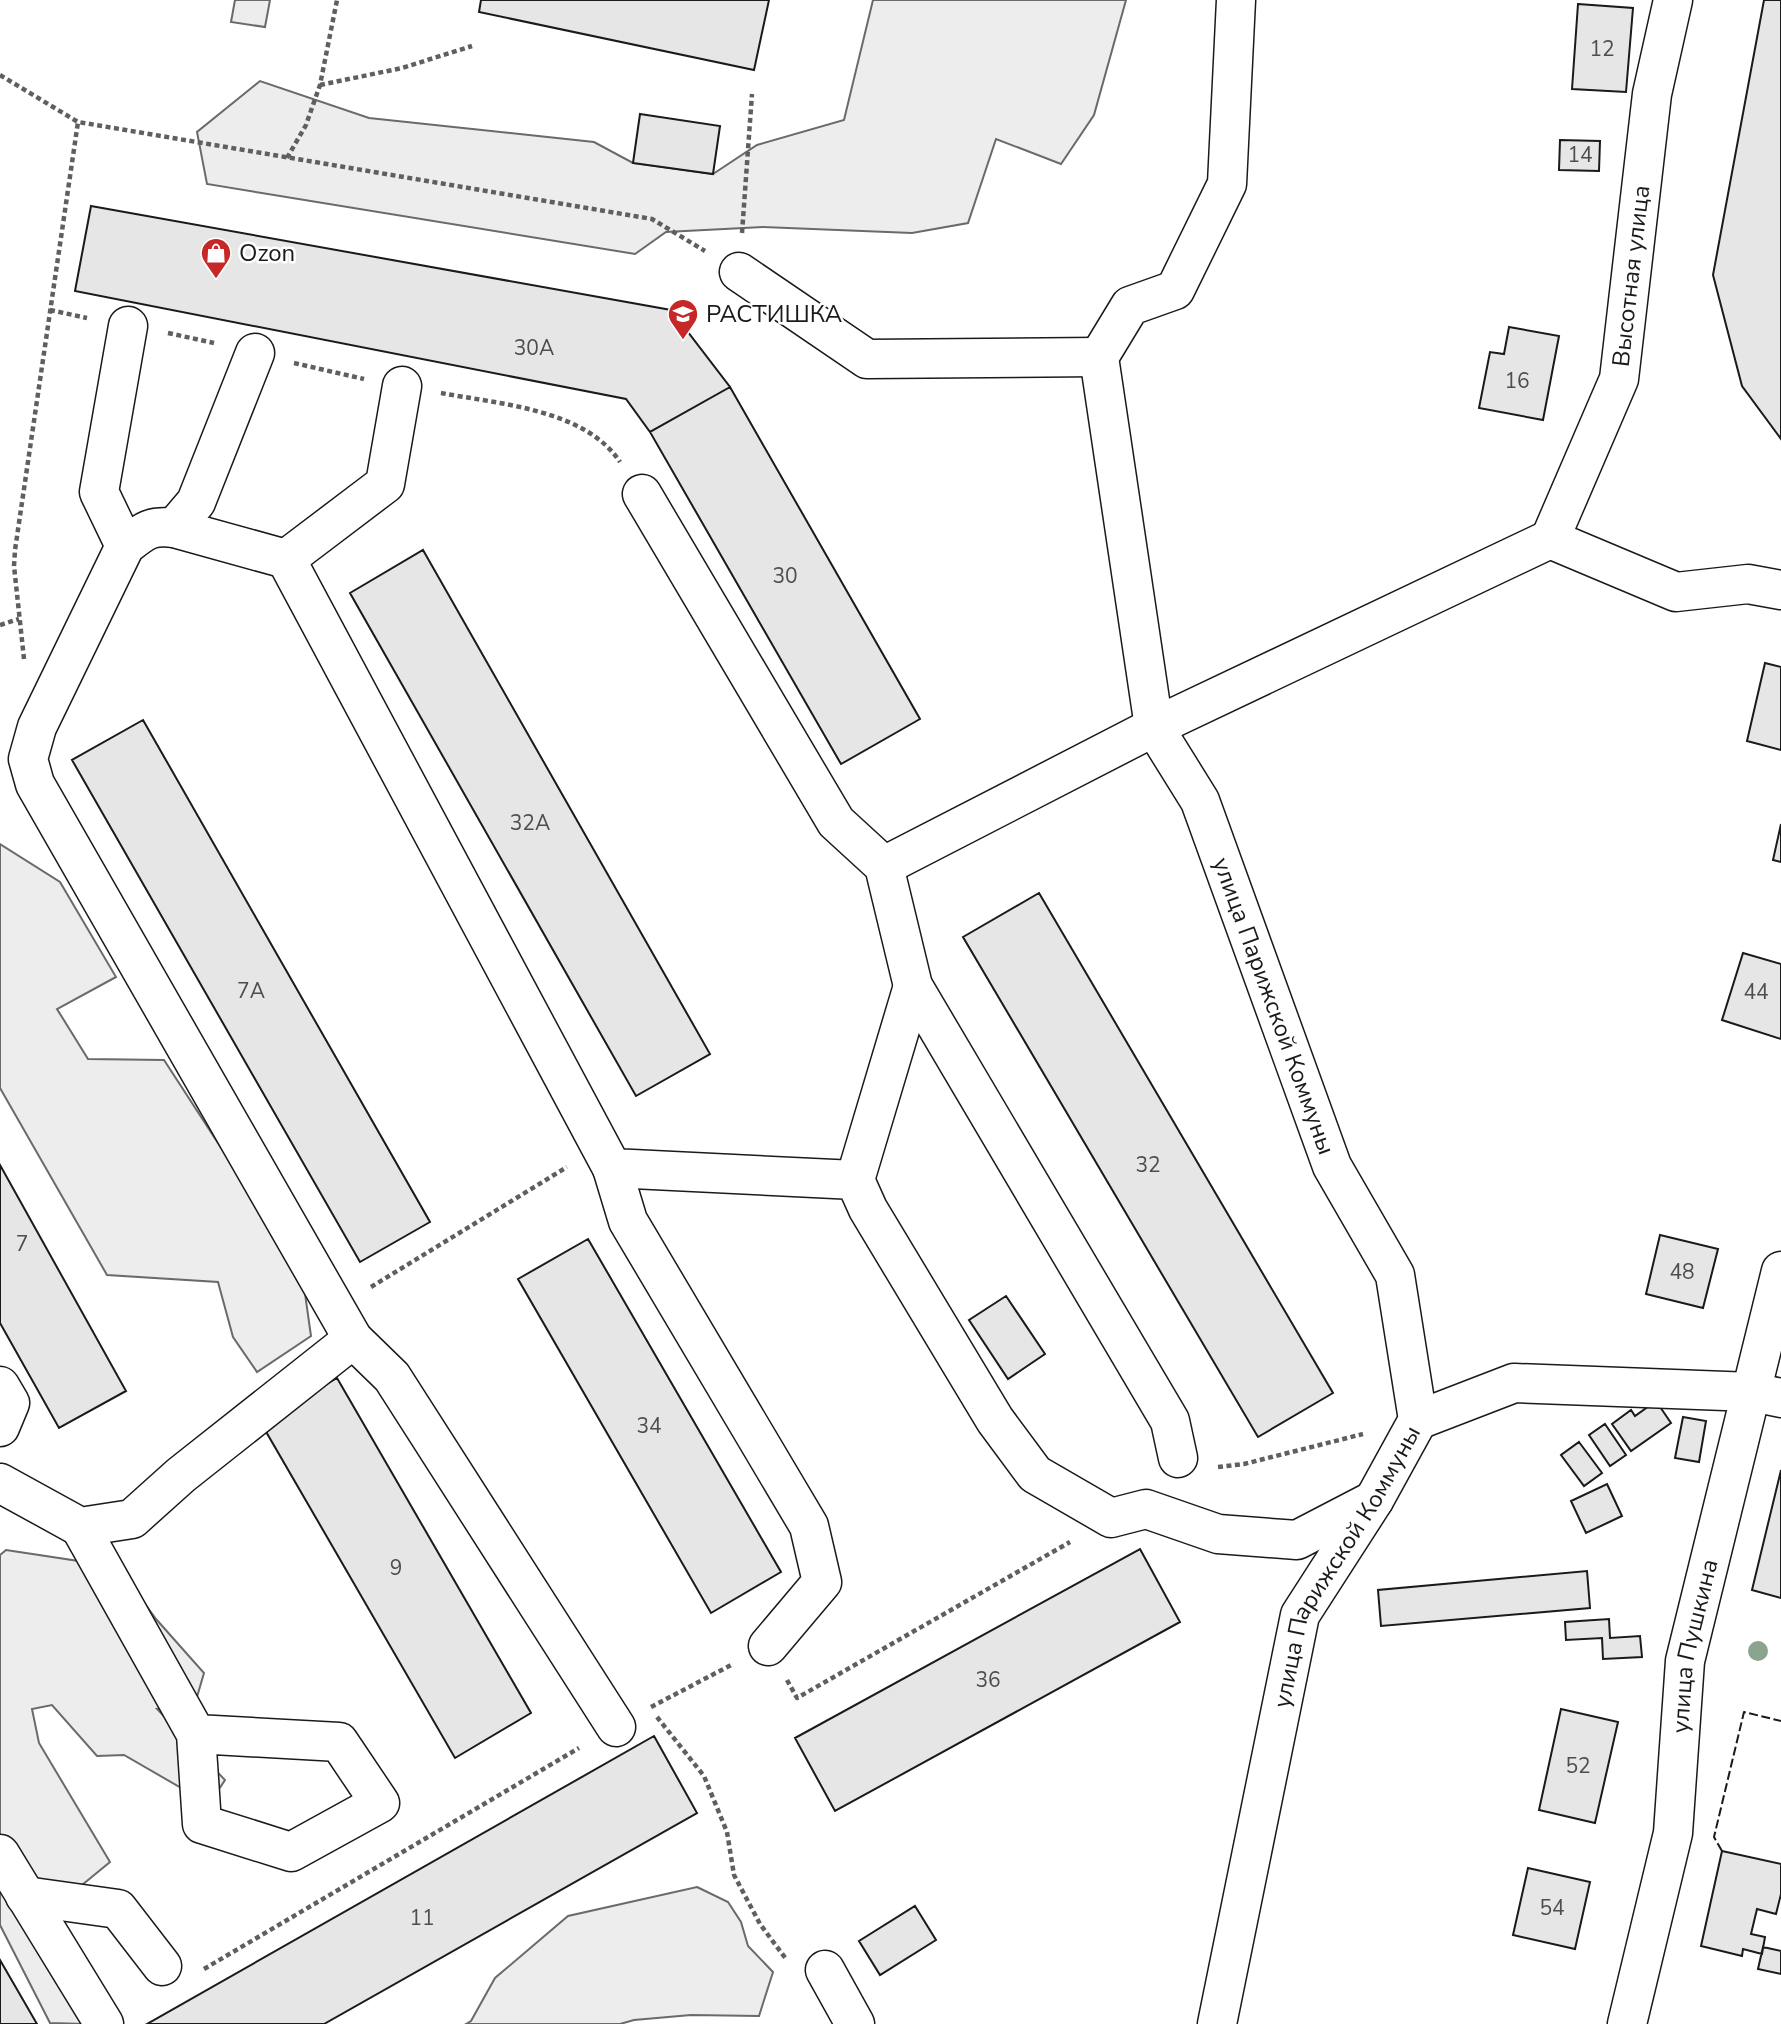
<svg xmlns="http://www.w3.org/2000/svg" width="1781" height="2024" viewBox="0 0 1781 2024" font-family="'Nunito Sans',sans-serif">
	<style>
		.built { fill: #ededed; stroke: #6a6a6a; stroke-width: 2 }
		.building { fill: #e6e6e6; stroke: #1a1a1a; stroke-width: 2 }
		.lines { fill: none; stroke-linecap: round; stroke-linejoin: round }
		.minor-casing { stroke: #1a1a1a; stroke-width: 41 }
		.path { stroke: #5f5f5f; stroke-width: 4.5; stroke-dasharray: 5 3.5; stroke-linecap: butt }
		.minor { stroke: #fff; stroke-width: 38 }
		.fence { stroke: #1a1a1a; stroke-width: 2; stroke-dasharray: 9 3.5; stroke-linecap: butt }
		.tree { fill: #8aa48f }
		.labels { text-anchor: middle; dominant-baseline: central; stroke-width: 5; stroke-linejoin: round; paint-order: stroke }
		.number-label { font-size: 21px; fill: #4d4d4d }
		.poi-label { font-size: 24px; fill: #1a1a1a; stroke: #fff; text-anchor: start }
		.street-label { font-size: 24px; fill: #1a1a1a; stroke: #fff }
	</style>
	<rect width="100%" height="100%" fill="#fff"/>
	<!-- built -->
	<path class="built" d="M235,0H270L265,27L231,22Z
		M873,0H1126L1094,115L1061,164L996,139L968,223L912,233L763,227L666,232L635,254L207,184L197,132L260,81L369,118L594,142L633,163L713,174L757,145L844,120Z
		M0,844L60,882L116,977L57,1009L88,1059L164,1060L302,1272L311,1336L257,1372L233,1337L218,1282L107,1275L0,1088Z
		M6,1550L118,1567L156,1619L204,1673L194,1707L157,1709L225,1780L209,1804L124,1755L97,1756L52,1705L32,1709L39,1743L110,1862L71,1894L31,1892L85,2024L50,2023L0,1925V1555Z
		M697,1887L728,1902L741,1922L748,1946L773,1972L759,2016L691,2015L634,2020L620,2024H466L471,2021L495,1978L568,1916Z"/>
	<!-- building -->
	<path class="building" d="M481,0H769L754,70L479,12Z
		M1764,0H1781V439L1742,386L1713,275Z
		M1578,4L1633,8L1626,92L1572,89Z
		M640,114L720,126L713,174L633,163Z
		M1560,140L1600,141L1599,171L1559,170Z
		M91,206L671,310L730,387L650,432L626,399L75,291Z
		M1509,327L1559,336L1543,420L1479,408L1490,352L1504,354Z
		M730,387L920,719L841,764L650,432Z
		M423,550L710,1054L636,1096L350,593Z
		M1765,663L1781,667V750L1747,741Z
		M143,720L430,1222L360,1262L72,760Z
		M1781,824V862L1773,860Z
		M1039,893L1333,1393L1258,1437L963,937Z
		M1743,953L1781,964V1039L1722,1020Z
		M0,1165L126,1391L59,1428L0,1323Z
		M1660,1235L1718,1249L1703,1308L1646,1294Z
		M588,1239L781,1572L711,1613L518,1279Z
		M1006,1296L1045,1354L1008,1379L969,1320Z
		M337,1378L531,1713L455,1758L261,1423Z
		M1656,1401L1671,1423L1631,1451L1612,1424L1631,1410L1635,1416Z
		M1683,1417L1706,1421L1699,1462L1675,1458Z
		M1605,1424L1626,1455L1610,1466L1589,1435Z
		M1579,1442L1602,1473L1584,1486L1561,1455Z
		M1781,1470V1598L1752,1590Z
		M1607,1484L1622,1516L1586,1533L1571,1501Z
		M1140,1549L1180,1622L835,1811L795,1738Z
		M1587,1571L1590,1608L1381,1626L1378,1590Z
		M1609,1619L1610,1638L1640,1636L1642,1657L1603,1659L1602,1638L1566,1640L1565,1622Z
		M1561,1709L1618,1722L1595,1823L1539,1810Z
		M654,1736L697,1813L324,2024H147Z
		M1722,1851L1781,1864V1894L1776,1914L1757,1909L1751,1934L1765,1937L1762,1954L1743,1949L1742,1956L1701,1946Z
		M1528,1868L1590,1882L1575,1949L1513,1935Z
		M915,1906L936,1940L880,1975L859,1941Z
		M1763,1947L1781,1951V1974L1758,1969Z
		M0,1960L37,2024H0Z"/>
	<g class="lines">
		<!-- minor casing -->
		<g class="minor-casing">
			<g id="minor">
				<path d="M739,272L867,359L1099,357"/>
				<path d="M642,494L836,822L884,866L913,986L1170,1421L1178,1458"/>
				<path d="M174,528L196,502L255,353"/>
				<path id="s1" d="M1550,539L1619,379L1652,94L1673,0"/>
				<path d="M125,546L99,492L128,326"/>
				<path d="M286,559L385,484L402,386"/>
				<path d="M884,866L1154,727L1550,539L1676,592L1748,584L1781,590"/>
				<path d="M612,1168L628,1221L809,1526L822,1582L768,1646"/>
				<path d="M855,1180L913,986"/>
				<path d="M0,1386L10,1403L0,1427"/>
				<path d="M1418,1420L1514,1383L1752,1392L1781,1398"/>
				<path d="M0,1483L80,1527L132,1519L181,1475L353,1339"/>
				<path d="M80,1527L196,1734L339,1742L380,1803L291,1852L202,1824L196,1734"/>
				<path d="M616,1727L392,1377L353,1339L35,784L28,759L37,727L125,546C144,531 150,525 174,528L286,559L612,1168L855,1180L868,1209L995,1420L1035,1474L1111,1518L1146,1509L1218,1534L1297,1540L1374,1500"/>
				<path d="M0,1854L104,2024"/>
				<path d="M25,1896L118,1909L162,1966"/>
				<path d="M825,1970L855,2024"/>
				<path id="s2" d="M1217,2024L1300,1615L1374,1500L1418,1420L1395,1275L1332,1166L1200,801L1154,727L1099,357L1130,306L1175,290L1227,184L1236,0"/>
				<path id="s3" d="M1627,2024L1673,1833L1685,1661L1781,1271"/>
			</g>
		</g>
		<!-- path -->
		<path class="path" d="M0,75L78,122L652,219L705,251
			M320,85L402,68L472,46
			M287,158L306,125L320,85L337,0
			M742,233L752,94
			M50,310L87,318
			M168,333L214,343
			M294,363L364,379
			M441,393C499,404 585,409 620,462
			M0,625L19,619
			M24,659L14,566L15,550L78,122
			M371,1287L567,1167
			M1218,1467L1244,1464L1363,1434
			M787,1680L797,1698L1070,1542
			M651,1707L733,1664
			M657,1717L704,1776L727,1832L734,1875L760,1924L786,1959
			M204,1969L579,1748"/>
		<!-- minor -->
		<use href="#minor" class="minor"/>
		<!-- fence -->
		<path class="fence" d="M1722,1851L1714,1837L1744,1712L1781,1721"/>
	</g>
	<!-- trees -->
	<circle class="tree" cx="1758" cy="1651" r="10"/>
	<!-- icons -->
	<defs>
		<g id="shop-pin" transform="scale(1.575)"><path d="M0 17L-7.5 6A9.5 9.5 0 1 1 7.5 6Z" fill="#c62828" stroke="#fff"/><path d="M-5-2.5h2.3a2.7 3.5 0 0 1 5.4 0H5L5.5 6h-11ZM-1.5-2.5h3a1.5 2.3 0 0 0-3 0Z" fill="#fff"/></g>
		<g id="school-pin" transform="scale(1.575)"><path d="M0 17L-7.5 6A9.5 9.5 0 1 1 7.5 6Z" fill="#c62828" stroke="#fff"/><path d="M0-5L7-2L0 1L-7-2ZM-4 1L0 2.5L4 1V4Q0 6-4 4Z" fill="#fff"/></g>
	</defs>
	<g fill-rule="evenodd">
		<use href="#shop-pin" x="216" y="253"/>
		<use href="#school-pin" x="683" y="314"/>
	</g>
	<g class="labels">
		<!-- number labels -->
		<g class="number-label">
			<text x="1602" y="49">12</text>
			<text x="1580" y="155">14</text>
			<text x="534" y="348">30А</text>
			<text x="1517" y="381">16</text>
			<text x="785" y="576">30</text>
			<text x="530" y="823">32А</text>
			<text x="251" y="991">7А</text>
			<text x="1756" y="992">44</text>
			<text x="1148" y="1165">32</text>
			<text x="22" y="1244">7</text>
			<text x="1682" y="1272">48</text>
			<text x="649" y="1426">34</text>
			<text x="396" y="1568">9</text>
			<text x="988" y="1680">36</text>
			<text x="1578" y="1766">52</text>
			<text x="1552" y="1908">54</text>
			<text x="422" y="1918">11</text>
		</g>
		<!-- poi labels -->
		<g class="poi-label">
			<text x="239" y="253">Ozon</text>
			<text x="706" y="314">РАСТИШКА</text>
		</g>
		<!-- street labels -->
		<g class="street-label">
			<text stroke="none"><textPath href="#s1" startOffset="278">Высотная улица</textPath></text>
			<text transform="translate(1274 1006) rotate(70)">улица Парижской Коммуны</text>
			<text stroke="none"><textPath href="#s2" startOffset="480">улица Парижской Коммуны</textPath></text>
			<text stroke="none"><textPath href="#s3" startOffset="385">улица Пушкина</textPath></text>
		</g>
	</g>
</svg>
